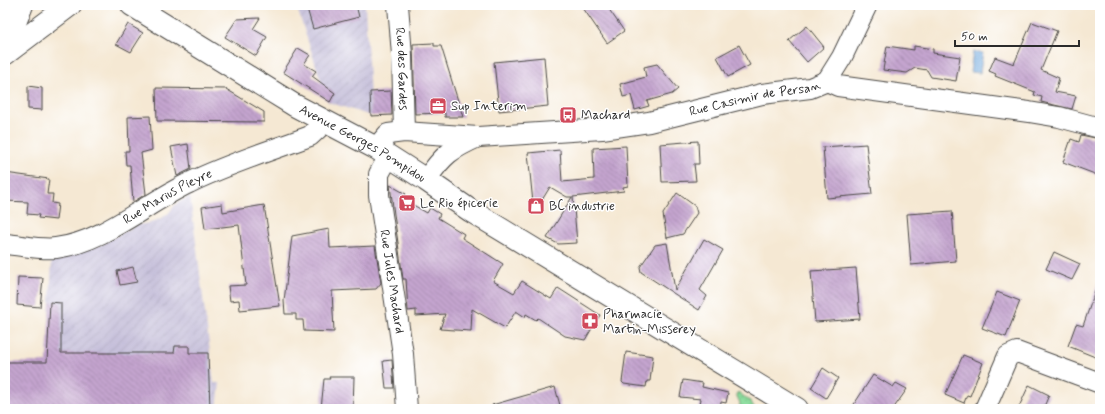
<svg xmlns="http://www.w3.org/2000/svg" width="1105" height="414" viewBox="0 0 1105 414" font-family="Mynerve,sans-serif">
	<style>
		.industrial { fill: url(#industrial-furrows) }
		.grass { fill: url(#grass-dots); stroke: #5b8464 }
		.water { fill: #6ca6dc; stroke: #4c6884 }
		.building { fill: url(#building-back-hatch) }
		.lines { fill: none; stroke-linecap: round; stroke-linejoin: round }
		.minor-casing { stroke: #494744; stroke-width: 22 }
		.secondary-casing { stroke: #494744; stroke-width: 24 }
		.minor { stroke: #fff; stroke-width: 20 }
		.secondary { stroke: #fff; stroke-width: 22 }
		.labels { text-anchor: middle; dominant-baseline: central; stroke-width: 3; stroke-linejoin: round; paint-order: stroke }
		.street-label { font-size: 13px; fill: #2b2b2b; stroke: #fff }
		.poi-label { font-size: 13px; fill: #2b2b2b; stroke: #fff; text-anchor: start }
	</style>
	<defs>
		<pattern id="industrial-furrows" width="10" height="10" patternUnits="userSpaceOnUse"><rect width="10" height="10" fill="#c6c0da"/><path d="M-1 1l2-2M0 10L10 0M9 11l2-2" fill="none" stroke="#aaa5bb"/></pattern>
		<pattern id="grass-dots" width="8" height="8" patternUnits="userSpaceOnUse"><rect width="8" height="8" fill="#8bdd9d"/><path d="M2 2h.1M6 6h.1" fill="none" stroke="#78be87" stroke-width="1.8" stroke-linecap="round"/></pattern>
		<pattern id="building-back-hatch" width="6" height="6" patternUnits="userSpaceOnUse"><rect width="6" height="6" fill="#c4a4cf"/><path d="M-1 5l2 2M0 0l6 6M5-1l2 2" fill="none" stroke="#9f86a8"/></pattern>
	</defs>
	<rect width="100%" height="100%" fill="#fff"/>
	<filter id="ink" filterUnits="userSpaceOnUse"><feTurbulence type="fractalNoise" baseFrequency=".025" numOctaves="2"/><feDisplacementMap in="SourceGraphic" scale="8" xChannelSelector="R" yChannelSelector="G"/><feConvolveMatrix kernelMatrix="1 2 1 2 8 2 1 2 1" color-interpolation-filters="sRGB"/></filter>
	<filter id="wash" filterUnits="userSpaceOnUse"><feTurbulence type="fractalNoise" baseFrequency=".012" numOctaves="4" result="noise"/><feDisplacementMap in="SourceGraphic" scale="16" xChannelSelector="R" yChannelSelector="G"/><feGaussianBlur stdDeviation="0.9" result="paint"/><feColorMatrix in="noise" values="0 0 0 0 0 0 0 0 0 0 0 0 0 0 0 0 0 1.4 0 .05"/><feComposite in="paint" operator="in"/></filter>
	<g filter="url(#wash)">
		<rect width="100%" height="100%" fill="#f5e8d3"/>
		<!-- industrial -->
		<path class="industrial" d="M296,5H365L371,116L328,102Z
			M190,196L214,383H220L217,409H5V383H46L52,258L73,254L100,245L136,225L151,223L167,215L176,204Z"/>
		<!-- grass -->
		<path class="grass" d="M738,392L751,402L755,409H739L740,403L736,394Z"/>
		<!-- water -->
		<path class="water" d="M973,52L983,53L980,73L970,72Z"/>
		<g id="blocks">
			<!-- building -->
			<path class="building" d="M306,5H356L359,17L313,29Z
				M581,5H606L624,31L607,43Z
				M260,18L253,29L267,37L256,56L225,37L237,19Z
				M1032,22L1057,31L1041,70L1059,78L1055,92L1076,96L1072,109L1041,102L1042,97L1034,95L1035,92L995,76L996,74L989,71L995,57L1014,64Z
				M128,24L143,33L131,52L116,44Z
				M807,26L824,47L807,62L789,41Z
				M434,43V46H441L463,117H445V113L415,114L413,44Z
				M739,45L750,65L728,77L717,57Z
				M887,46L914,50V46L933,49V53L960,57L956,81L931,77L927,70L915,68L907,73L883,70Z
				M298,48L310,55L304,64L316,71L312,76L335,93L330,102L283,72Z
				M544,57L548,106L499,111L494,62Z
				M657,64L678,89L672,94L647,101L649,106L635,110L631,95L623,97L620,84L646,77L644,67Z
				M28,86L42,88V110L28,109Z
				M156,88L226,89L264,112V122L157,121Z
				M391,91L392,115L371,116L370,92Z
				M150,116L152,150L141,153L146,194L133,202L130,165H126L125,151H129L128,117Z
				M1081,135L1100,139V176L1063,162L1071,139L1079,142Z
				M698,141L699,164H694L696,181L662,182L660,144Z
				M188,144L191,169L177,176L171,147Z
				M866,144L872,194L827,198L823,147Z
				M626,146L628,186L623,187L624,191L573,197L577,243L558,244L547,238L572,197H567L550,187L534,213L528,153L560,150L562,182L594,179L593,148Z
				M5,173L49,179L47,194H53L52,203L58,204L56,220L38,218L39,215L27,214L28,202L5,201Z
				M390,185L406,194L403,199L427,213L430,208L440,214L438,218L464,234L462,238L503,264L493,281L514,293L522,281L551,299L558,288L600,315L585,340L565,336L538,318L536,320L526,314L525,317L516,311L505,328L472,309L471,331L440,329L445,314L416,316V310L408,311L406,279H403Z
				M677,193L695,206L697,213L683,234L667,238L663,214Z
				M222,204L223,212L264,205L280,306L240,310L239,300L230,301L228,286L246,285L239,225L205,229L202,207Z
				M952,211L956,261L911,265L907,214Z
				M329,229L330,248L375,246L381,283L376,289L332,291L334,332L304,331L303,320H296V314H285L284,301L292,236Z
				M704,239L723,250L700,290L707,296L699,310L641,272L640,267L655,245L667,243L675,290Z
				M1054,252L1080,264L1072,280L1046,269Z
				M133,267L137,282L120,285L117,271Z
				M856,268L860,319L815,322L811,271Z
				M18,277L43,278L40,307L17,305Z
				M1098,283H1100V359L1068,346L1076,324L1083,326Z
				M997,292L1020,301L1006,337L982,328Z
				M50,302L61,303V353H174L175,346H189V353H208L210,409H5V362H47Z
				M626,352L653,356L650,381H647L646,387L624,384L622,382Z
				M963,355L983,363L970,396L967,395L964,403L945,395Z
				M392,360L394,388H386L383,361Z
				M823,368L838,378L826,398L811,388Z
				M873,375L893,387L896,383L907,389L893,409H851Z
				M329,377H354L353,409H321L324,379H330Z
				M683,380L703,383L702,387L728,393L726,403L721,402L720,409H699L701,399L680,397Z
				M1029,385L1049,395L1043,409H1018Z
				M555,387L561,409H492V405Z"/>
		</g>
	</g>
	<g filter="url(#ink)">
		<use href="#blocks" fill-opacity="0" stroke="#494744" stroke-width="1"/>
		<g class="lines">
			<!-- minor casing -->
			<g class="minor-casing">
				<g id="minor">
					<path id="s1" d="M398,5L402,55L404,132"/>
					<path d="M827,81L842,57L867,5"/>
					<path id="s2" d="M376,148L388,134L404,132L478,137L602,129L649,122L762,94L810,88L827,81L838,86L1029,112L1059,117L1100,128"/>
					<path id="s3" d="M389,156L379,174V195L403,354L407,409"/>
					<path d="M426,180C443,155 451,149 478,137"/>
					<path id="s4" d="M5,244C21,245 40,250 56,248C104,242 146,203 189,183C227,164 270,151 310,136L325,122"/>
					<path d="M985,409L1008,356L1017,352L1100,383"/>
				</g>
			</g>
			<!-- secondary casing -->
			<g class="secondary-casing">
				<g id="secondary">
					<path id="s5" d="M132,5L294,105L376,148L426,180L471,211L797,409"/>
					<path d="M5,48L22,5"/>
					<path d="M5,54L70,5"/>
				</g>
			</g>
			<!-- minor -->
			<use href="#minor" class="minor"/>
			<!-- secondary -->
			<use href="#secondary" class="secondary"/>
		</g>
	</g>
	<!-- icons -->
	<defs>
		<g id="office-square" transform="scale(0.9)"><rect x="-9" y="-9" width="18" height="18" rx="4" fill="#d1495b" stroke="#fff"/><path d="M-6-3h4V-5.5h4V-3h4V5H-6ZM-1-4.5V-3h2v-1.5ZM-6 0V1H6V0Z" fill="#fff"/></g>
		<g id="bus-square" transform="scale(0.9)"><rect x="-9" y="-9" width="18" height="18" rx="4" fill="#d1495b" stroke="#fff"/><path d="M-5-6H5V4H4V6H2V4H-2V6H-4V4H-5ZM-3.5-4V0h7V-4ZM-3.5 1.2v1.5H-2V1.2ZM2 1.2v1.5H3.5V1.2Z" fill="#fff"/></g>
		<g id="supermarket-square" transform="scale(0.9)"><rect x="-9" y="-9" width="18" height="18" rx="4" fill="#d1495b" stroke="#fff"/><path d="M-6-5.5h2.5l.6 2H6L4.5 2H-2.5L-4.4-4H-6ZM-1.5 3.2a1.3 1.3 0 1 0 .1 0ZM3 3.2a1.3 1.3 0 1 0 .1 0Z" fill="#fff"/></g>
		<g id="shop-square" transform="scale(0.9)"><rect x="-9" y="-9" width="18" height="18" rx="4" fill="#d1495b" stroke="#fff"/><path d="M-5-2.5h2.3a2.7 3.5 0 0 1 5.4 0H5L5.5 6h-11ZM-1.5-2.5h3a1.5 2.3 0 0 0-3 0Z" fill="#fff"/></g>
		<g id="pharmacy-square" transform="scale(0.9)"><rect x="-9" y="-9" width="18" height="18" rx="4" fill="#d1495b" stroke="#fff"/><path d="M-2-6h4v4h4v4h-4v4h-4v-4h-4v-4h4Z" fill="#fff"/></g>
	</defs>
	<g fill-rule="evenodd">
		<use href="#office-square" x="438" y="106"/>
		<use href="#bus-square" x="568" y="115"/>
		<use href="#supermarket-square" x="407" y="203"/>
		<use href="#shop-square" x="536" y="206"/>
		<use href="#pharmacy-square" x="590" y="321"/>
	</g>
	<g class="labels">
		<!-- street labels -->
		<g class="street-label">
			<text stroke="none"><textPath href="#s1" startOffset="64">Rue des Gardes</textPath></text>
			<text stroke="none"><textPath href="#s2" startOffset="389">Rue Casimir de Persan</textPath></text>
			<text stroke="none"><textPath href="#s5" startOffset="269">Avenue Georges Pompidou</textPath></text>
			<text stroke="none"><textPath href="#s4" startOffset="175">Rue Marius Pieyre</textPath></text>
			<text stroke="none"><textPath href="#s3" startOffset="129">Rue Jules Machard</textPath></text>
		</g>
		<!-- poi labels -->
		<g class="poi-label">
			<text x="451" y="106">Sup Interim</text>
			<text x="581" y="115">Machard</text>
			<text x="420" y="203">Le Rio épicerie</text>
			<text x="549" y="206">BC industrie</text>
			<text x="603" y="314">Pharmacie<tspan x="603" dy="15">Martin-Misserey</tspan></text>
		</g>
	</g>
	<!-- margin -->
	<rect width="1105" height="414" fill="none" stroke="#fff" stroke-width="20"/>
	<!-- scale -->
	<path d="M955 40v6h124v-6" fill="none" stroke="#2b2b2b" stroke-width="2"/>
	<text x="961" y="40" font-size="12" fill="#2b2b2b" stroke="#ffffff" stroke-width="3" paint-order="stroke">50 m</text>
</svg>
